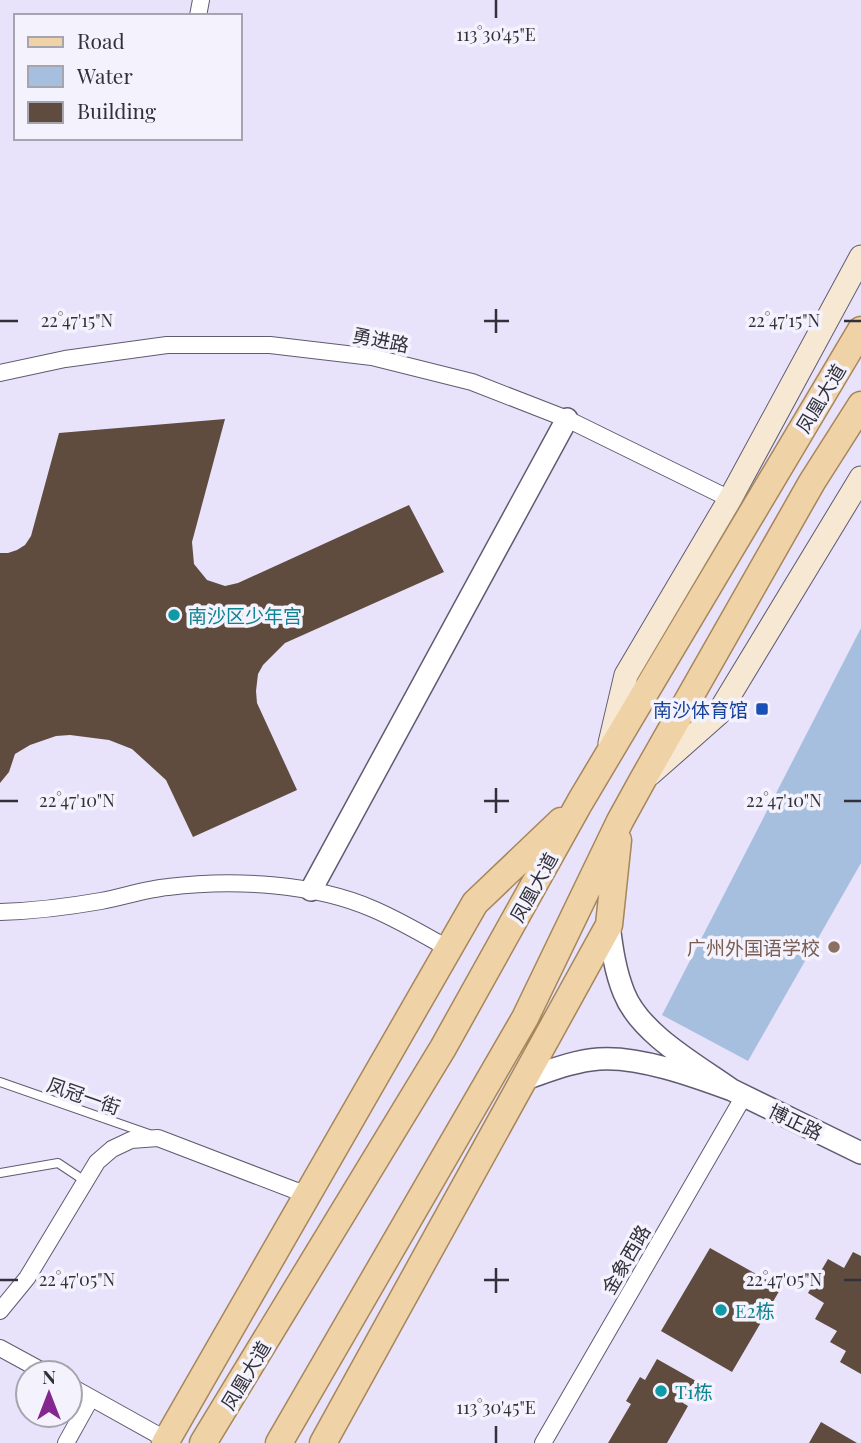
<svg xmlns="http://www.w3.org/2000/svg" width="861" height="1443" viewBox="0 0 861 1443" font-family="'Playfair Display','Noto Sans SC',serif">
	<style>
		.water { fill: #a7bfde }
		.building { fill: #5f4c3f }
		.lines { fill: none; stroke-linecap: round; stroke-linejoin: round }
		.service-casing { stroke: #605b70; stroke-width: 10 }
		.minor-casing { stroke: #605b70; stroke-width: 18 }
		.tertiary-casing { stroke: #605b70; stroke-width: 24 }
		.secondary-casing { stroke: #605b70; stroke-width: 25 }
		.primary-casing { stroke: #a6865a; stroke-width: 29 }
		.service { stroke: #fff; stroke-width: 8 }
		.minor { stroke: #fff; stroke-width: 16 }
		.tertiary { stroke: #fff; stroke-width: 21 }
		.secondary { stroke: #f7e8d3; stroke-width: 23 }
		.primary { stroke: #efd2a6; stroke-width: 26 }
		.ticks { fill: none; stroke: #323039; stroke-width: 2.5 }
		.culture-dot { fill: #0f9aa8; stroke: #f4f2fc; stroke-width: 2.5 }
		.transit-dot { fill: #1a4fb4; stroke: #f4f2fc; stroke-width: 2.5 }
		.education-dot { fill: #8d6e63; stroke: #f4f2fc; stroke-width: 2.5 }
		.labels { text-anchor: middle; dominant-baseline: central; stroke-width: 7; stroke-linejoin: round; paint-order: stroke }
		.street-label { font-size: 19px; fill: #323039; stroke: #f4f2fc }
		.culture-label { font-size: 19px; fill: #0d838f; stroke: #f4f2fc; text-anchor: start }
		.transit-label { font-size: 19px; fill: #164399; stroke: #f4f2fc; text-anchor: end }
		.education-label { font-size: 19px; fill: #785e54; stroke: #f4f2fc; text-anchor: end }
		.ticks-label { font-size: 18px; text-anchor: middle; fill: #323039; stroke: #f4f2fc; stroke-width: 7; stroke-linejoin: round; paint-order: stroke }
	</style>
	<rect width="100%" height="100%" fill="#e8e3fb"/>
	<!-- water -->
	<path class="water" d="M861,628V863L748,1061L662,1015Z"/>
	<!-- building -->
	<path class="building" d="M225,419L192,542L194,564L207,580L225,586L238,583L409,505L444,572L285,643L263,665L258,674L256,691L257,703L297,790L193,837L166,780L132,749L109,740L70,735L56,736L30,745L15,754L9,772L0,783V553H8L17,550L25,545L31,536L59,433Z
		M710,1248L781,1288L732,1372L661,1331Z
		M853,1252L861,1256V1374L840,1362L846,1351L830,1342L837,1331L815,1319L824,1303L808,1293L828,1259L844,1268Z
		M657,1359L696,1381L683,1403L688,1406L667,1443H608L631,1404L626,1401L640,1377L645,1380Z
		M821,1422L857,1443H809Z"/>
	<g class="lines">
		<!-- service casing -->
		<g class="service-casing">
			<path id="service" d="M0,1082L149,1134
				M0,1173L58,1163L85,1181"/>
		</g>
		<!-- minor casing -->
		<g class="minor-casing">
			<path id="minor" d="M198,16L201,0
				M0,373L65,359L167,345H270L372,357L472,382L567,419L730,499
				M0,912C34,911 67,907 101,901C123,897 146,889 168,887C232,879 314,883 373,909C399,920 424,935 449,949
				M0,1311L27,1278L97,1162L112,1149L131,1140L158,1138L307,1195
				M0,1348L46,1373
				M70,1386L167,1440
				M66,1443L91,1398
				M543,1443L744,1096"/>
		</g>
		<!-- tertiary casing -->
		<g class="tertiary-casing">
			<path id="tertiary" d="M311,890L567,419
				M525,1079C549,1071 573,1061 599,1059C639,1056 694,1076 732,1090C697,1065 640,1034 624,993C615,971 612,948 609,925
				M732,1090L861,1153"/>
		</g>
		<!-- secondary casing -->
		<g class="secondary-casing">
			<path id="secondary" d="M610,743L626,675L730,499L861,257
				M650,774L718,714L861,478"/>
		</g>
		<!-- primary casing -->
		<g class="primary-casing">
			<path id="primary" d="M165,1443L475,903L561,821
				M203,1443L443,1048L580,802L861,330
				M279,1443L525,1018L620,821L642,781L812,482L861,405
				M323,1443L609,925L618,840"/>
		</g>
		<!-- service -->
		<use href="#service" class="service"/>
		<!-- minor -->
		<use href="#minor" class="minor"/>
		<!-- tertiary -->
		<use href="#tertiary" class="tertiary"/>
		<!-- secondary -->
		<use href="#secondary" class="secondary"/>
		<!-- primary -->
		<use href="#primary" class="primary"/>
	</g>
	<!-- ticks -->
	<path class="ticks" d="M496,0V18M496,309V333M0,321H18M484,321H509M844,321H861M496,788V813M0,801H18M484,801H509M844,801H861M496,1268V1293M0,1280H18M484,1280H509M844,1280H861M496,1426V1443"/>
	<!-- markers -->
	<g class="culture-dot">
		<circle cx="174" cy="615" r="7"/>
		<circle cx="721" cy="1310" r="7"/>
		<circle cx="661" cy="1391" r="7"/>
	</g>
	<rect class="transit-dot" x="755" y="702" width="14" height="14" rx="3.5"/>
	<circle class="education-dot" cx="834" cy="947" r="7"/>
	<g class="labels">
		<!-- street labels -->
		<g class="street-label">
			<text transform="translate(381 339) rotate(11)">勇进路</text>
			<text transform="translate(820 398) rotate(-59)">凤凰大道</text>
			<text transform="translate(533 887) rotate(-61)">凤凰大道</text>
			<text transform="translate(84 1095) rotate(19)">凤冠一街</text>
			<text transform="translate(796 1121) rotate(26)">博正路</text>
			<text transform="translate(625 1259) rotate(-60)">金象西路</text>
			<text transform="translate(245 1375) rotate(-59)">凤凰大道</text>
		</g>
		<!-- culture labels -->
		<g class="culture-label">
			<text x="188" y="615">南沙区少年宫</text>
			<text x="735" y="1310">E2栋</text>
			<text x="675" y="1391">T1栋</text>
		</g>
		<!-- transit labels -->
		<g class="transit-label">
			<text x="748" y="709">南沙体育馆</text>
		</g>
		<!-- education labels -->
		<g class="education-label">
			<text x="820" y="947">广州外国语学校</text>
		</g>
	</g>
	<g class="ticks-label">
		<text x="496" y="41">113°30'45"E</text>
		<text x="77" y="327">22°47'15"N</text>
		<text x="784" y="327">22°47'15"N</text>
		<text x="77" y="807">22°47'10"N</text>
		<text x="784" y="807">22°47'10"N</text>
		<text x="77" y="1286">22°47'05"N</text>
		<text x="784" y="1286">22°47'05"N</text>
		<text x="496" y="1414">113°30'45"E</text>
	</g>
	<!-- legend -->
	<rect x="14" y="14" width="228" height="126" fill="#f4f2fc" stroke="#a6a4ae" stroke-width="2"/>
	<rect x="28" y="37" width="35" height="10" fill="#efd2a6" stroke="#a6a4ae" stroke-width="2"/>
	<text x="77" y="49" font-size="21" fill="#323039">Road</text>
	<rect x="28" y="66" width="35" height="21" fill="#a7bfde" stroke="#a6a4ae" stroke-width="2"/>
	<text x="77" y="84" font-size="21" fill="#323039">Water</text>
	<rect x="28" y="102" width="35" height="21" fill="#5f4c3f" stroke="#a6a4ae" stroke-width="2"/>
	<text x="77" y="119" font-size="21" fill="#323039">Building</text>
	<!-- north arrow -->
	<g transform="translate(49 1394)"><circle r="33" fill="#f4f2fc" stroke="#a6a4ae" stroke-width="2"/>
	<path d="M0-5L12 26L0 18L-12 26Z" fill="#842690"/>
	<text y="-10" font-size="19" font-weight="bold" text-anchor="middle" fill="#323039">N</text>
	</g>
</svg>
